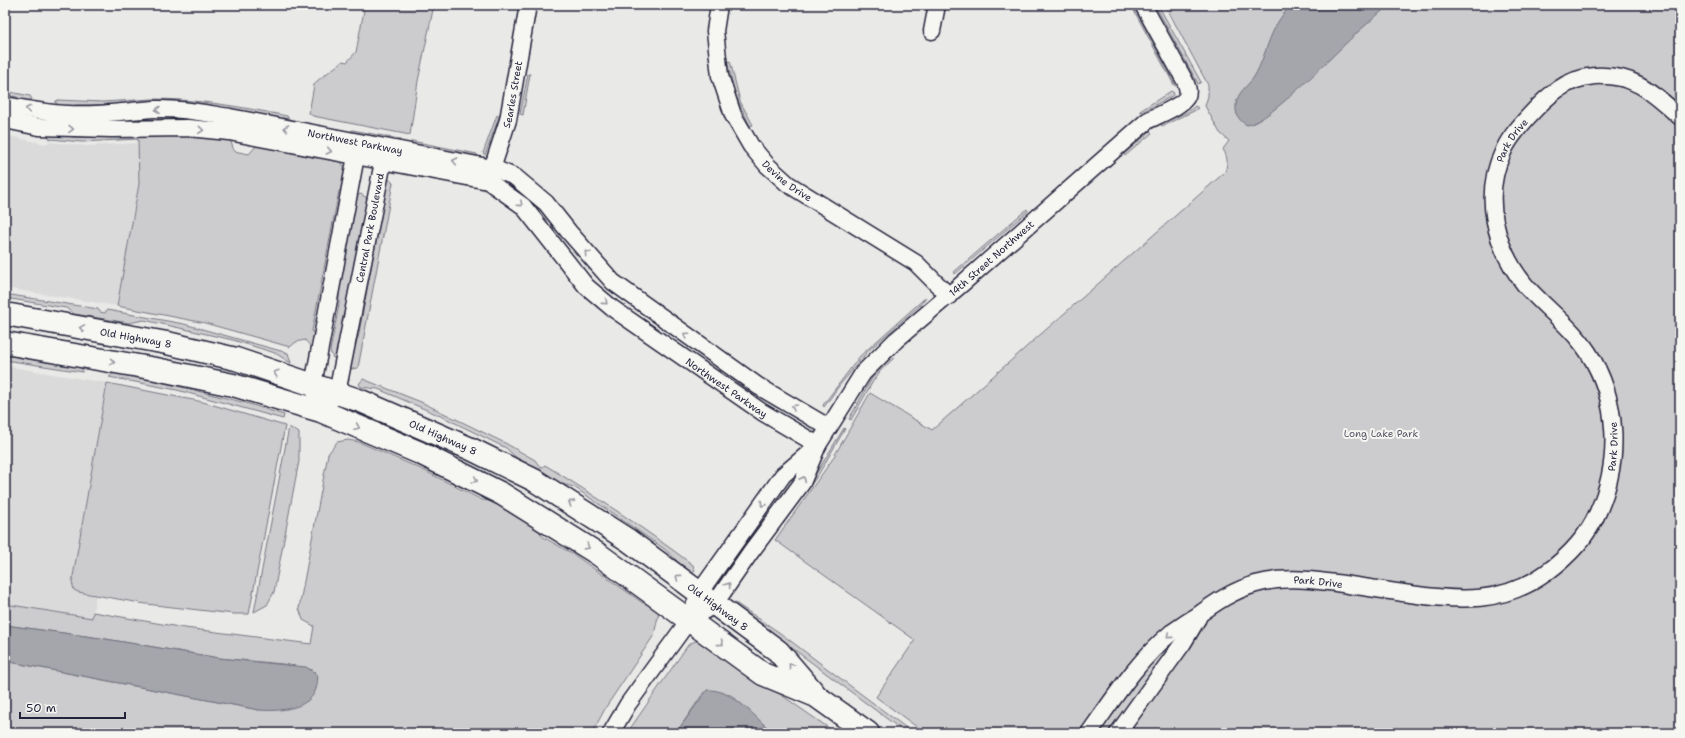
<svg xmlns="http://www.w3.org/2000/svg" width="1685" height="738" viewBox="0 0 1685 738" font-family="'Shantell Sans',sans-serif">
	<style>
		.built { fill: #dadada }
		.green { fill: #ccccce; stroke: #777784 }
		.water { fill: #a5a5ac; stroke: #71717f }
		.lines { fill: none; stroke-linecap: round; stroke-linejoin: round }
		.street-casing { stroke: #22223b; stroke-width: 19 }
		.secondary-casing { stroke: #22223b; stroke-width: 25 }
		.street { stroke: #f6f6f2; stroke-width: 16 }
		.secondary { stroke: #f6f6f2; stroke-width: 22 }
		.oneway { stroke: #9797a0 }
		.labels { text-anchor: middle; dominant-baseline: central; stroke-width: 4; stroke-linejoin: round; paint-order: stroke }
		.street-label { font-size: 10px; fill: #22223b; stroke: #f6f6f2 }
		.park-label { font-size: 10px; fill: #555567; stroke: #f6f6f2 }
	</style>
	<rect width="100%" height="100%" fill="#e9e9e7"/>
	<filter id="ink" filterUnits="userSpaceOnUse"><feTurbulence type="fractalNoise" baseFrequency=".025" numOctaves="2"/><feDisplacementMap in="SourceGraphic" scale="8" xChannelSelector="R" yChannelSelector="G"/><feConvolveMatrix kernelMatrix="1 2 1 2 8 2 1 2 1" color-interpolation-filters="sRGB"/></filter>
	<g filter="url(#ink)">
		<!-- built -->
		<path class="built" d="M5,135L45,144L50,142L87,146L139,143V184L117,306L5,288Z
			M5,366L107,383L72,582L78,592L96,595L92,618L5,604Z"/>
		<!-- green -->
		<path class="green" d="M365,5H434L418,81L410,135L313,116L309,113L314,85L317,81L343,61L347,62L356,52Z
			M1131,5H1133L1176,86L1174,85Z
			M1155,5H1158L1201,82L1198,84Z
			M1165,5H1680V733H925L876,697L915,640L775,540L832,460L870,393L932,430L1225,172C1228,163 1228,158 1223,149L1229,141L1220,133L1205,106L1208,96V85Z
			M730,61L740,101L753,125L750,126L736,96L727,62Z
			M528,74H530L523,115L520,114Z
			M5,91L30,96L32,99L25,102H20L17,97L5,95Z
			M1171,91L1174,93L1172,96L1142,112L1140,111Z
			M152,99C198,99 242,107 287,116L289,119L286,121L232,109L190,104L76,105C68,107 63,111 55,102L58,100L103,102Z
			M1195,106L1198,108L1194,111L1162,126L1161,124C1172,117 1187,115 1195,106Z
			M497,115L499,117L485,155L483,153Z
			M352,130L399,139L401,145L350,133Z
			M1150,131L1152,133L1125,156L1124,154Z
			M52,133L68,134L72,137C119,139 166,132 213,139L217,136L230,139L234,151L249,154L258,144L275,146L278,150L317,158L321,156L340,160L346,170L343,187L339,191L312,331L314,335L312,348L305,340L296,342L290,347L205,323L117,306L139,184L138,139L82,142L50,139L48,136Z
			M412,141L477,154V160L410,145Z
			M389,179L393,183L358,368L351,369L348,366L353,343L358,338L384,199V180Z
			M361,194L368,199V204L337,358H333L330,351L339,305V274L355,196Z
			M1027,209L1028,211L955,274L954,272Z
			M5,294L98,309L100,312L105,313L107,310L184,324L288,353L291,363L275,353L233,340L144,320L129,323L74,314L66,308L5,298Z
			M926,297L920,305L868,351L839,386L824,407L823,405L860,356Z
			M5,355L47,362L61,359L79,364L83,372L5,360Z
			M892,356L894,358L881,370L872,383L851,420L849,419L872,378Z
			M116,371L246,403L284,415L283,419L177,390L109,377Z
			M363,379L421,402L505,443L535,460L541,468L545,465C596,496 645,529 693,565L695,571L691,574C680,566 674,556 663,548L574,487L557,483L520,461L506,448L443,417L378,389L361,387L359,384Z
			M107,383L203,402L285,426L249,614H234L146,604L78,592L74,590L72,582Z
			M289,427L299,433V461L274,592L267,605L254,612Z
			M844,428L845,429L818,475L783,524L781,522L817,472Z
			M348,440L359,442L421,469L482,500L497,502L534,524L543,537L573,554L643,603L652,606L659,612L654,635L606,707L592,733H5V661L259,710L318,679L317,674L313,670L283,664L219,658L100,638L5,625V604L92,618L93,612L185,628L311,644L314,626L303,620L299,608L328,454L337,442Z
			M734,602L780,633L913,733H906L733,604Z
			M695,641L708,644L836,733H773L731,695L704,692L676,733H627L688,645Z"/>
		<!-- water -->
		<path class="water" d="M1293,5H1389C1379,14 1369,22 1359,31C1339,49 1268,124 1247,125C1239,121 1235,114 1236,105C1237,92 1248,86 1254,77C1268,53 1270,22 1293,5Z
			M5,625L100,638L219,658L306,667L317,674C322,708 284,712 259,710L5,661Z
			M707,690C732,688 756,718 773,733H676Z"/>
		<g class="lines">
			<!-- street casing -->
			<g class="street-casing">
				<g id="street">
					<path id="s1" d="M719,5L715,31L720,76L733,115L751,146L767,165L788,184L916,263L949,296"/>
					<path d="M932,31L937,5"/>
					<path id="s2" d="M5,105C26,109 47,113 68,114C97,116 125,111 154,109C179,108 204,113 230,117L493,168L515,177L546,203L569,232L613,282L758,386L828,427"/>
					<path id="s3" d="M5,120L39,127L111,129L188,128L229,132L488,181L523,206L586,286L612,308L762,412L818,445"/>
					<path d="M373,145L383,162L337,393L321,411L313,385L356,156Z"/>
					<path id="s4" d="M489,178L508,120L528,5"/>
					<path id="s5" d="M689,620L714,605L750,553L802,483L818,445L863,373L896,340L963,283L1147,121C1156,116 1184,105 1187,96C1189,90 1187,86 1185,81L1143,5"/>
					<path d="M611,733L628,704L689,620L699,593L783,475L816,447"/>
					<path id="s6" d="M1089,733C1114,698 1138,660 1171,633C1180,627 1188,621 1197,616C1216,602 1234,590 1256,584C1283,576 1310,580 1336,583C1361,587 1385,590 1410,594C1459,601 1503,604 1546,573C1568,557 1587,538 1598,512C1621,461 1619,400 1588,352C1571,326 1545,308 1525,285C1495,248 1482,196 1503,152C1508,139 1519,127 1528,117C1546,97 1566,78 1595,76C1635,74 1652,92 1680,117"/>
					<path d="M1118,733L1183,643L1198,618"/>
				</g>
			</g>
			<!-- secondary casing -->
			<g class="secondary-casing">
				<g id="secondary">
					<path id="s7" d="M5,314L167,343L236,359L361,401L471,449L534,480L628,540L778,651L814,693"/>
					<path d="M5,343L156,369L233,385L321,411L420,453L502,494L598,554L763,674L816,696L868,733"/>
				</g>
			</g>
			<!-- street -->
			<use href="#street" class="street"/>
			<!-- secondary -->
			<use href="#secondary" class="secondary"/>
		</g>
		<!-- one-way arrows -->
		<defs><path id="oneway-chevron" d="M-2-3.5L2.5 0L-2 3.5" fill="none" stroke-width="1.6" stroke-linecap="round" stroke-linejoin="round"/></defs>
		<g class="oneway">
			<use href="#oneway-chevron" transform="translate(28 109) rotate(-169)"/>
			<use href="#oneway-chevron" transform="translate(158 110) rotate(180)"/>
			<use href="#oneway-chevron" transform="translate(286 128) rotate(-169)"/>
			<use href="#oneway-chevron" transform="translate(71 129) rotate(1)"/>
			<use href="#oneway-chevron" transform="translate(201 130) rotate(5)"/>
			<use href="#oneway-chevron" transform="translate(329 151) rotate(11)"/>
			<use href="#oneway-chevron" transform="translate(455 161) rotate(-169)"/>
			<use href="#oneway-chevron" transform="translate(520 204) rotate(42)"/>
			<use href="#oneway-chevron" transform="translate(587 253) rotate(-131)"/>
			<use href="#oneway-chevron" transform="translate(605 302) rotate(41)"/>
			<use href="#oneway-chevron" transform="translate(82 328) rotate(-170)"/>
			<use href="#oneway-chevron" transform="translate(686 335) rotate(-146)"/>
			<use href="#oneway-chevron" transform="translate(112 362) rotate(10)"/>
			<use href="#oneway-chevron" transform="translate(276 373) rotate(-162)"/>
			<use href="#oneway-chevron" transform="translate(794 407) rotate(-150)"/>
			<use href="#oneway-chevron" transform="translate(357 427) rotate(23)"/>
			<use href="#oneway-chevron" transform="translate(803 479) rotate(-64)"/>
			<use href="#oneway-chevron" transform="translate(475 480) rotate(26)"/>
			<use href="#oneway-chevron" transform="translate(571 503) rotate(-147)"/>
			<use href="#oneway-chevron" transform="translate(763 504) rotate(125)"/>
			<use href="#oneway-chevron" transform="translate(587 547) rotate(32)"/>
			<use href="#oneway-chevron" transform="translate(678 577) rotate(-143)"/>
			<use href="#oneway-chevron" transform="translate(728 585) rotate(-56)"/>
			<use href="#oneway-chevron" transform="translate(1169 636) rotate(139)"/>
			<use href="#oneway-chevron" transform="translate(721 643) rotate(36)"/>
			<use href="#oneway-chevron" transform="translate(791 666) rotate(-130)"/>
		</g>
	</g>
	<g class="labels">
		<!-- street labels -->
		<g class="street-label">
			<text stroke="none"><textPath href="#s4" startOffset="87">Searles Street</textPath></text>
			<text stroke="none"><textPath href="#s2" startOffset="354">Northwest Parkway</textPath></text>
			<text stroke="none"><textPath href="#s6" startOffset="1022">Park Drive</textPath></text>
			<text stroke="none"><textPath href="#s1" startOffset="199">Devine Drive</textPath></text>
			<text transform="translate(370 228) rotate(-79)">Central Park Boulevard</text>
			<text stroke="none"><textPath href="#s5" startOffset="478">14th Street Northwest</textPath></text>
			<text stroke="none"><textPath href="#s7" startOffset="133">Old Highway 8</textPath></text>
			<text stroke="none"><textPath href="#s3" startOffset="807">Northwest Parkway</textPath></text>
			<text stroke="none"><textPath href="#s7" startOffset="457">Old Highway 8</textPath></text>
			<text stroke="none"><textPath href="#s6" startOffset="674">Park Drive</textPath></text>
			<text stroke="none"><textPath href="#s6" startOffset="291">Park Drive</textPath></text>
			<text stroke="none"><textPath href="#s7" startOffset="781">Old Highway 8</textPath></text>
		</g>
		<!-- park labels -->
		<g class="park-label">
			<text x="1381" y="433">Long Lake Park</text>
		</g>
	</g>
	<!-- margin -->
	<rect width="1685" height="738" fill="none" stroke="#f6f6f2" stroke-width="20"/>
	<rect x="10" y="10" width="1665" height="718" fill="none" stroke="#22223b" stroke-width="1.5" filter="url(#ink)"/>
	<!-- scale -->
	<path d="M20 712v6h105v-6" fill="none" stroke="#22223b" stroke-width="2"/>
	<text x="26" y="712" font-size="12" fill="#22223b" stroke="#f6f6f2" stroke-width="3" paint-order="stroke">50 m</text>
</svg>
